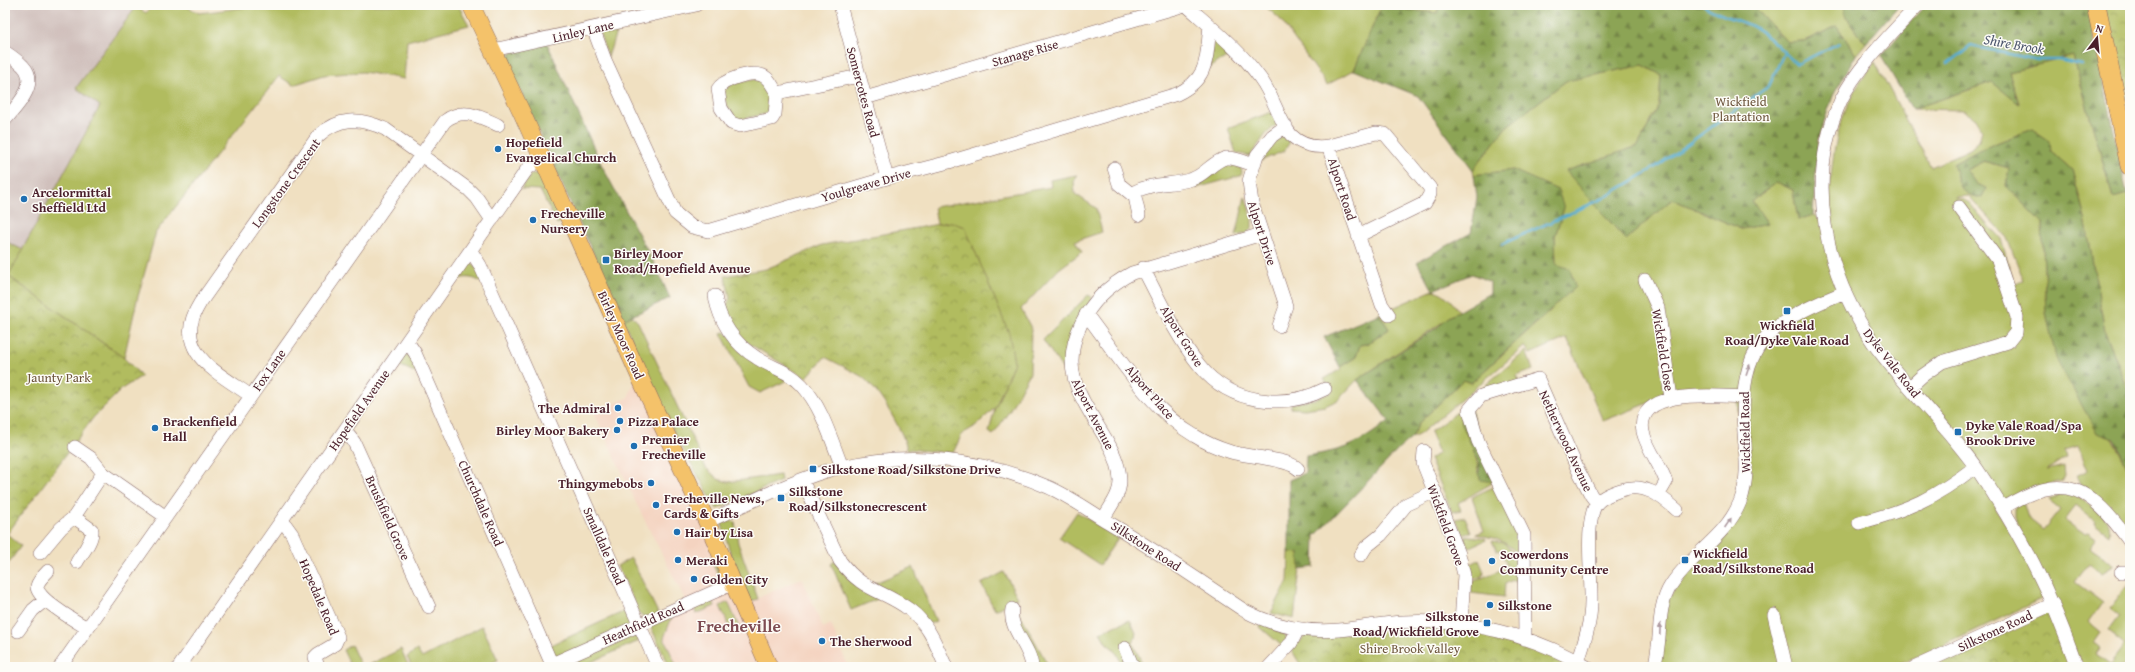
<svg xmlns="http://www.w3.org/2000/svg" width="2135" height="672" viewBox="0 0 2135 672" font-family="'Gentium Book Plus',serif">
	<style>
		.built { fill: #f4d3c0 }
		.industrial { fill: #d0c0bc }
		.grass { fill: #b1bc5e; stroke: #7e6e44; fill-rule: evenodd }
		.forest { fill: url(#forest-firs); stroke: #6b6240 }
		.park { fill: url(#park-crowns); stroke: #7e6e44 }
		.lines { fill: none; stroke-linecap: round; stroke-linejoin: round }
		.stream { stroke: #55acd2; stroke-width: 2.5 }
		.minor-casing { stroke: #846360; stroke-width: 14 }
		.major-casing { stroke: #846360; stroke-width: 18 }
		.highway-casing { stroke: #846360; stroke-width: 20 }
		.minor { stroke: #fff; stroke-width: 13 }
		.major { stroke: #f4c26a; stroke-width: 17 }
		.highway { stroke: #f4c26a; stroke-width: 19 }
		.oneway { fill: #ae9aa0 }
		.poi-dot { fill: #1f6fb2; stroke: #fdfcf7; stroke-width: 1.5 }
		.labels { text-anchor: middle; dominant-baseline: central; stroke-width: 3; stroke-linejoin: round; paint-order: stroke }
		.street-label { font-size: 13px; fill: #4a1f2b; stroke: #fdfcf7 }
		.park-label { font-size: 13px; fill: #6e563d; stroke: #fdfcf7 }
		.poi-label { font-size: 13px; font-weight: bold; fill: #4a1f2b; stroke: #fdfcf7; text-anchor: start }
		.water-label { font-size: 14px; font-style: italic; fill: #4e576e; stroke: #fdfcf7 }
		.district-label { font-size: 17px; font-weight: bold; fill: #7e4c52; stroke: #fdfcf7 }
	</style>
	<defs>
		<pattern id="forest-firs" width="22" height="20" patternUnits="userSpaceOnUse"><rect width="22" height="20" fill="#8ca455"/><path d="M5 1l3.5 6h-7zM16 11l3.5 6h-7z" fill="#748547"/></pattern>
		<pattern id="park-crowns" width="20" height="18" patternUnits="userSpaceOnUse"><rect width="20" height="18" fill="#b1bc5e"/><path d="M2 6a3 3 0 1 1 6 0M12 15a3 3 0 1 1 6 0" fill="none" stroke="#92984e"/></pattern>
	</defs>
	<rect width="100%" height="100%" fill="#fdfcf7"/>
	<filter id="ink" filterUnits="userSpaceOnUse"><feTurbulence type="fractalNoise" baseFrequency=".025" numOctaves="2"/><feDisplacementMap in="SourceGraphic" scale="8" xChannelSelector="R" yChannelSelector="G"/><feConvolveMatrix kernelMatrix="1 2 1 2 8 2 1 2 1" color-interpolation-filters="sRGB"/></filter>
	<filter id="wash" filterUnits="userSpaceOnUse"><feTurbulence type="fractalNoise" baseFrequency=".012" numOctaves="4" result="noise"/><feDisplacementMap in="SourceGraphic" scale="16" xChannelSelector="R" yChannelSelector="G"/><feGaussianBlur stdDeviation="0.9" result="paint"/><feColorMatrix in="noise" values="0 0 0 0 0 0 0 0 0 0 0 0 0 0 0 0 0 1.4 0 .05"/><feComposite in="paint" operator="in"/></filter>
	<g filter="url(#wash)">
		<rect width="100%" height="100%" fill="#f0e0c1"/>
		<!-- built -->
		<path class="built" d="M639,376L749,602L802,578L823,628L831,624L848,667H677L664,638L674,612L687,603L637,505L594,412L628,398L632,387Z"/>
		<!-- industrial -->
		<path class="industrial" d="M5,5H138L77,88L100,106L23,250L5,241Z"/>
		<!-- grass -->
		<path class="grass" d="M153,5H184L199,13L264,5H458L469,25L407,41L404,79L363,72L324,75L293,85L279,76L156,232L137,300L124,358L8,276L100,106L76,88L136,7L146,13Z
			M1264,5H1439L1437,13L1381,7L1354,70L1327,85L1280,19Z
			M1752,5H1844C1844,18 1858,33 1866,43L1856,55L1837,26L1804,41L1787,42Z
			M625,25L615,35L608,57L599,32Z
			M1217,40L1240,60C1222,56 1223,59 1209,69L1214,41Z
			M2073,56L2113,198L2127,194L2130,209V394L2105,332L2085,218L2072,170L2051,151L2032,129L1979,150L1953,164L1976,184L1966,170L1984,161L2009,168L2006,186L2042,223L2046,313L2130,472V535L2081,487L2076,476L2088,470L2078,446L2064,450L2066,457L2047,470L2064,466L2065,475L2062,481C2039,487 2014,493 1995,507L2014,537L2045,597L1932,651L1889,667H1655L1668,599L1747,493L1736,391L1682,390L1603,421L1567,338L1530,354L1525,346L1420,434L1412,438L1419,423L1463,380L1471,383L1551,310L1556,264L1555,236L1564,208L1513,170L1474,175L1473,170L1506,127L1566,81L1643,65L1661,75L1659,105L1638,146L1567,171L1626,240L1672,199L1741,229L1768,224L1752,201L1776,182L1793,190L1798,220L1813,215L1827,221C1833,157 1832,114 1875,62L1931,167L1970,149L1979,141L1982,130L1977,120L1963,110L1912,109L1992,82L2019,103L2009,72ZM1969,196L2007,238L2024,281L2014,284L2001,239L1968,202L1955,197Z
			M756,79C768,84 772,97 771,109L765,114L737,120C731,113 717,95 728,87C734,82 748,81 756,79Z
			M1272,112L1277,124L1266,134L1250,156L1236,153L1228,128Z
			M1283,136L1290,142L1284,151L1258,162L1273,141Z
			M1229,164L1241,168L1242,173L1240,176L1196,188L1223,166Z
			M541,173L564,221L557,224L540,190L521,189L531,174Z
			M1077,175L1074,182L1075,194L1096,208L1102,232L1075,241L1082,252L1059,269L1021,309L1031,328L1030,373L1008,413L993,435L989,432L995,408L1014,362L950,222L937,224L934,207L1051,187L1050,180Z
			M1245,196L1252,218V228L1247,233L1236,236Z
			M469,263H473L484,284C474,277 467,276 455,280Z
			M1433,290C1446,293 1451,301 1459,311L1357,380L1338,400L1325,406L1305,409L1291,408V404L1315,399L1332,392L1324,379L1341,369L1340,367L1356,357L1360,345L1369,343L1389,329L1379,314Z
			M1088,295L1092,297L1067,372L1064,371L1043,340Z
			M632,316L638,322L706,468L718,479L728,482L780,475L781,481L717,509L677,439L623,320Z
			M725,332L790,379L760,393L749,387L721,333Z
			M1526,351L1533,370L1517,376L1519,381L1472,399L1471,397Z
			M406,354L411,357L419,374L403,367L393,369L401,356Z
			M1460,410C1463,432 1478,450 1478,472L1494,482L1458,503L1461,510L1452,512L1430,459L1439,453L1430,432Z
			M1497,485L1523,535V559C1504,540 1502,540 1476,534L1484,531L1472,497Z
			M2068,492C2079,495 2100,511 2107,520C2110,524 2110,530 2109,535L2094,523L2095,521L2076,506L2065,520L2084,533L2088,532L2096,538L2089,547L2115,565L2102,573L2089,564L2075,582L2103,603L2089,623L2101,633L2094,643L2100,648L2096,654L2110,664L2125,644L2108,630L2119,615L2110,608L2130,582V659L2124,667H2082L2015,517V507L2023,502L2028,518L2043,530L2060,509L2049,500Z
			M1077,512L1118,538L1100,565L1059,538Z
			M1465,517L1471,532L1463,535L1456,519Z
			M729,520L735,522L738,543L758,599L749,602L730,552L721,521Z
			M1470,536L1485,538L1486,540L1468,548L1464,537Z
			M1492,541L1504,543L1523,563L1520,581L1513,580L1505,584L1504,597L1471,593L1472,582L1508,567L1500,550L1497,551Z
			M1289,552L1299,553L1300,569L1294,619L1271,613L1288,581Z
			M715,556L720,573L719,578L710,558Z
			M631,558L661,619L674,612L664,638L677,667H670L646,617L640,615L617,566Z
			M1479,560L1484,572L1483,576L1473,579L1471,564Z
			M835,561C848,579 860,590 880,598L851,610L831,564Z
			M913,567L936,621L929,624L875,583Z
			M1004,572L1018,598L995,610L981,584Z
			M711,598L715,606L696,614L694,607Z
			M728,602L739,627L732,633L720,606Z
			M625,611L639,641L580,667H558L549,646Z
			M1019,612L1049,667H1036L1016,620Z
			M1130,620L1136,633L1133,644L1144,667H1123L1115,650L1107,644L1100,632Z
			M1262,624L1284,632L1287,641L1282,646L1260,627Z
			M482,626L498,660L483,667H412L407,657L417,650L422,658Z
			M351,645L361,666L364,665L365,667H351L343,650Z
			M401,649L409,667H368L367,666Z"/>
		<!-- forest -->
		<path class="forest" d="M1439,5H1752L1787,42L1804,41L1837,26L1856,55L1833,96L1818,139L1813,215L1798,220L1793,190L1776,182L1752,201L1768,224L1741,229L1672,199L1626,240L1566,171L1638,146L1659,105L1661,75L1643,65L1566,81L1506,127L1473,170L1418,96L1354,70L1381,7L1437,13Z
			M1844,5H1899L1866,43C1858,33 1844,18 1844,5Z
			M1925,5H2088L2127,194L2113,198L2073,56L2009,72L2019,104L1992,82L1912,109L1881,56Z
			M547,43L601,164L654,263L670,298L623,320L509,66L507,59L512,52Z
			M2032,129L2050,141L2051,151L2072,170L2085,218L2105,332L2130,394V472L2114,439L2097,433L2056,358L2046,313L2042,223L2006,186L2009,168L1984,161L1966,170L1976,184L1986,188L1982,198C1958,194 1960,185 1953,164L1979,150Z
			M1513,170L1558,190L1564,208L1555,236L1556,264L1570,269L1575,287L1471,383L1463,380L1419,423L1412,438L1400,448L1315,536L1314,567L1300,569L1299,553L1289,552V480L1305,473L1306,456C1346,450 1357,445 1389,421L1357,380L1439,326L1447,318L1490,293V282L1472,274L1433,290L1417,262L1471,233L1477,197L1474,175Z
			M1379,314L1389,329L1369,343L1360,345L1356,357L1340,367L1324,337Z
			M1469,404L1494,482L1480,480L1478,460L1462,424L1460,410Z"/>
		<!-- park -->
		<path class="park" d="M2104,5H2130V129Z
			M950,222L965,227L1009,333L1014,362L995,408L974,427L962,434L953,453L907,449C903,430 877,387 861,376C849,369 836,363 825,357L806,378L743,340L724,312L730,298L725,276L766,269L822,245Z
			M5,241L23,250L8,276L124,358L142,376L123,388L93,418L7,534L21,546L5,568Z
			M2050,611L2082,667H1931Z
			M1427,627C1461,630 1493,634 1526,645C1543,650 1560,660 1576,667H1302L1292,651L1305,636Z"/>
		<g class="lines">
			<!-- stream -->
			<path class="stream" d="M1704,5C1708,11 1742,22 1752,26C1767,33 1784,53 1797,64L1839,43
				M1948,64L1971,46L2038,60H2059L2082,65
				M1502,244L1604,198L1654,168L1769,86L1784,53"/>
		</g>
	</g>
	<g filter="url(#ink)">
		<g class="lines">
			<!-- minor casing -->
			<g class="minor-casing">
				<path id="minor" d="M840,5L887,178
					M1186,5C1212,28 1240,50 1260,78C1273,95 1278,119 1291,135C1301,145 1315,148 1328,146L1382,305L1389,315
					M1918,5C1893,32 1857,67 1841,100C1804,181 1825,274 1874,344C1906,388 1946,425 1977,469C2021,533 2051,593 2077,667
					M593,28L605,60L675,213L692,227L708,231L887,178L949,162L1177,94C1210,78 1206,57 1210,26
					M493,50L696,5
					M5,52C11,56 18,61 23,66C40,84 16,107 5,120
					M777,93C772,86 769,77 761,75C750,71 723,80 718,89L721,108L731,123L740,126L772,119L775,114L777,93L859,76
					M865,98L1185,5
					M1328,146L1376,133L1385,134L1430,188V194L1425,203L1358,236
					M1114,168L1119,184L1135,197L1139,215
					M1132,193C1155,181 1172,186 1192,179C1205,175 1213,161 1226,158C1235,157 1245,162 1253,165
					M471,251L480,265L658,667
					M1143,268C1160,301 1177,338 1200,366C1230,404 1285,410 1325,389
					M1645,280L1658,308L1671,398
					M715,296C719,321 735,345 757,358C772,368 789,371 802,385C822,407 831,439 842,467
					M1086,314C1117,354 1150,410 1195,436C1206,443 1218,448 1231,452C1247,457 1288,458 1298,469
					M1279,326L1286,306L1252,203L1249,181L1257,155L1272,136L1286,126
					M407,341L415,353L553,667
					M1910,387L1922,376L1942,362L2008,342L2016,332L2017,317L1998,260L1959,207
					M251,396C217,372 170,351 200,303L318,136C339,117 359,117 385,129L468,189L477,198L492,220
					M345,431L354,442L429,607
					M75,447L91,458L103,473L166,517
					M1424,451L1423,463L1459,554L1464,575L1461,624
					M802,480L840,561C863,592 884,590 910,610C929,624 937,647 946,667
					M1659,494L1666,482C1661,465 1647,449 1643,432C1634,387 1718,396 1743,397
					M2003,508C2065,470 2090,487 2130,542
					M74,517L92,530C93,541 82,553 77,562
					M1103,519C1110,507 1120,495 1120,481C1120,466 1114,453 1107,441C1083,400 1058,372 1081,324C1092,301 1109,285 1132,273L1262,234
					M282,520L292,534L338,637L335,644L318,654L315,657L318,667
					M707,522C751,502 794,479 841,467C910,450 983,459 1048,487C1069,496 1088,510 1108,522C1155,550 1200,581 1245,611C1274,626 1306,633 1339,630C1361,628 1381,623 1403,622C1466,619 1532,634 1587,667
					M1859,523C1908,510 1935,498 1975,467
					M40,553L61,528L74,517L103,473
					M1361,555L1366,547L1381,535L1407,504L1435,491
					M48,571C44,575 38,581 37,586C35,598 77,622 87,628
					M2121,572H2130
					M1012,609C1008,629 1031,647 1032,667
					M1774,615L1786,667
					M18,631L33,610L45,600
					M1525,639L1524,535L1478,441L1469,410L1481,396L1538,379L1577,468L1591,495L1597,503
					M1125,648L1133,667
					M1578,662C1584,643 1591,623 1591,602C1592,581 1584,519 1597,503C1603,496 1612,493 1621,490C1644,482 1661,496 1677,510
					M552,664L734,583
					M60,667L445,121C463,107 479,116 498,125
					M179,667L528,168L543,158
					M1269,667L1291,643L1298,629
					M1654,667C1663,640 1655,610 1671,585C1691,554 1726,537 1740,502C1749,479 1746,457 1744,433C1738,343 1767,324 1845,292
					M1915,667L2053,604"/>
			</g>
			<!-- major casing -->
			<g class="major-casing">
				<path id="major" d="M471,5L522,113L643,384L707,522L769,667"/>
			</g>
			<!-- highway casing -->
			<g class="highway-casing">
				<path id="highway" d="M2096,5L2130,166"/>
			</g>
			<!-- minor -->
			<use href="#minor" class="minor"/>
			<!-- major -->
			<use href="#major" class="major"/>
			<!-- highway -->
			<use href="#highway" class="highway"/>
		</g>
		<!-- one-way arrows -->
		<defs><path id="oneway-solid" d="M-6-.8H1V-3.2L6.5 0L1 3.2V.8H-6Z"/></defs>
		<g class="oneway">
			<use href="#oneway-solid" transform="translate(1748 370) rotate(-71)"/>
			<use href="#oneway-solid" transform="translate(1728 523) rotate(-56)"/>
			<use href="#oneway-solid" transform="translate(1660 629) rotate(-88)"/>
		</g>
	</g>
	<!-- markers -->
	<g class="poi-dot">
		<circle cx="498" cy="149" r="4"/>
		<circle cx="24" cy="199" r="4"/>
		<circle cx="533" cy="220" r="4"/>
		<rect x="602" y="256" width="8" height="8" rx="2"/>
		<rect x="1783" y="307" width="8" height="8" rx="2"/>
		<circle cx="618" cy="408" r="4"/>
		<circle cx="620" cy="421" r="4"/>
		<circle cx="155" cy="428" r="4"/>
		<circle cx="617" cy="430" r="4"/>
		<rect x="1954" y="428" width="8" height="8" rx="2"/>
		<circle cx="634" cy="446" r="4"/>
		<rect x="809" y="465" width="8" height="8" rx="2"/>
		<circle cx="651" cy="483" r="4"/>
		<rect x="777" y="494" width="8" height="8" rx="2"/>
		<circle cx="656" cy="505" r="4"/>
		<circle cx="677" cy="532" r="4"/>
		<circle cx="678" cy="560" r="4"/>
		<rect x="1681" y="556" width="8" height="8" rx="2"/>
		<circle cx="1492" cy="561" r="4"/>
		<circle cx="694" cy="579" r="4"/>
		<circle cx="1490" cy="605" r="4"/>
		<rect x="1483" y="619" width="8" height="8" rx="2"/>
		<circle cx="822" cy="641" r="4"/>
	</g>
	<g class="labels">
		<!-- street labels -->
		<g class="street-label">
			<text transform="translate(583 31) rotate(-13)">Linley Lane</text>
			<text transform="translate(1025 53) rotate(-16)">Stanage Rise</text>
			<text transform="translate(863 92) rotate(75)">Somercotes Road</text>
			<text transform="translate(286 183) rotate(-54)">Longstone Crescent</text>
			<text transform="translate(866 185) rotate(-16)">Youlgreave Drive</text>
			<text transform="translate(1342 189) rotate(72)">Alport Road</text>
			<text transform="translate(1262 233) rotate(72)">Alport Drive</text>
			<text transform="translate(621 335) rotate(66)">Birley Moor Road</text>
			<text transform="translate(1182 336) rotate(58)">Alport Grove</text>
			<text transform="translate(1663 350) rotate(81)">Wickfield Close</text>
			<text transform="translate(1892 363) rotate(52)">Dyke Vale Road</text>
			<text transform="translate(269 370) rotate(-55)">Fox Lane</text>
			<text transform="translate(1150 392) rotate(49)">Alport Place</text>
			<text transform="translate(359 410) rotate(-55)">Hopefield Avenue</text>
			<text transform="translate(1093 414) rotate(63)">Alport Avenue</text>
			<text transform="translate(1745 432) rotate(-91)">Wickfield Road</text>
			<text transform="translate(1566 441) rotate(65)">Netherwood Avenue</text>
			<text transform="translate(481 503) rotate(66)">Churchdale Road</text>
			<text transform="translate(388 518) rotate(66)">Brushfield Grove</text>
			<text transform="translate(1446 525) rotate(70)">Wickfield Grove</text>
			<text transform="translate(604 546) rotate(66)">Smalldale Road</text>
			<text transform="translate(1146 546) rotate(33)">Silkstone Road</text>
			<text transform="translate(319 597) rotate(67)">Hopedale Road</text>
			<text transform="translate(643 623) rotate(-24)">Heathfield Road</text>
			<text transform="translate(1995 631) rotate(-25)">Silkstone Road</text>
		</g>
		<!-- park labels -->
		<g class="park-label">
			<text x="1741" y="101">Wickfield<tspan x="1741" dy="15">Plantation</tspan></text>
			<text x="59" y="377">Jaunty Park</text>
			<text x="1410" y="648">Shire Brook Valley</text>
		</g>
		<!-- poi labels -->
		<g class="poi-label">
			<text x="506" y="142">Hopefield<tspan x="506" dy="15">Evangelical Church</tspan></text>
			<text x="32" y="192">Arcelormittal<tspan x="32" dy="15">Sheffield Ltd</tspan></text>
			<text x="541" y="213">Frecheville<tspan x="541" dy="15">Nursery</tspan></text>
			<text x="614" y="253">Birley Moor<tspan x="614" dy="15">Road/Hopefield Avenue</tspan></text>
			<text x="1787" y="325" text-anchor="middle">Wickfield<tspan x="1787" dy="15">Road/Dyke Vale Road</tspan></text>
			<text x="610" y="408" text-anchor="end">The Admiral</text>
			<text x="163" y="421">Brackenfield<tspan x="163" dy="15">Hall</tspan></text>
			<text x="628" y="421">Pizza Palace</text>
			<text x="1966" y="425">Dyke Vale Road/Spa<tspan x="1966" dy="15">Brook Drive</tspan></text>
			<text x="609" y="430" text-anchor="end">Birley Moor Bakery</text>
			<text x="642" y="439">Premier<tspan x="642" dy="15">Frecheville</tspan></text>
			<text x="821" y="469">Silkstone Road/Silkstone Drive</text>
			<text x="643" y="483" text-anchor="end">Thingymebobs</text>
			<text x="789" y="491">Silkstone<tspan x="789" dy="15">Road/Silkstonecrescent</tspan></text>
			<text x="664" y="498">Frecheville News,<tspan x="664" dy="15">Cards &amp; Gifts</tspan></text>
			<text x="685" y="532">Hair by Lisa</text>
			<text x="1693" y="553">Wickfield<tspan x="1693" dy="15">Road/Silkstone Road</tspan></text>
			<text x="1500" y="554">Scowerdons<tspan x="1500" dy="15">Community Centre</tspan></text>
			<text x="686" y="560">Meraki</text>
			<text x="702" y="579">Golden City</text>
			<text x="1498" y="605">Silkstone</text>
			<text x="1479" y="616" text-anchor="end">Silkstone<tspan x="1479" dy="15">Road/Wickfield Grove</tspan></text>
			<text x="830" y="641">The Sherwood</text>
		</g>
		<!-- water labels -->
		<g class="water-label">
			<text transform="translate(2014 44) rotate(10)">Shire Brook</text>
		</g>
		<!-- district labels -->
		<g class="district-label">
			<text x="739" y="625">Frecheville</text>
		</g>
	</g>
	<!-- margin -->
	<rect width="2135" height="672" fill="none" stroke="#fdfcf7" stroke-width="20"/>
	<!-- north arrow -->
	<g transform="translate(2097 38) rotate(16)" stroke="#fdfcf7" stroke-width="3" paint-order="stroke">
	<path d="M0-3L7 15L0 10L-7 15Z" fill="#4a1f2b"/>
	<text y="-6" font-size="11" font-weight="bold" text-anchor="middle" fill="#4a1f2b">N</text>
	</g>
</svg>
